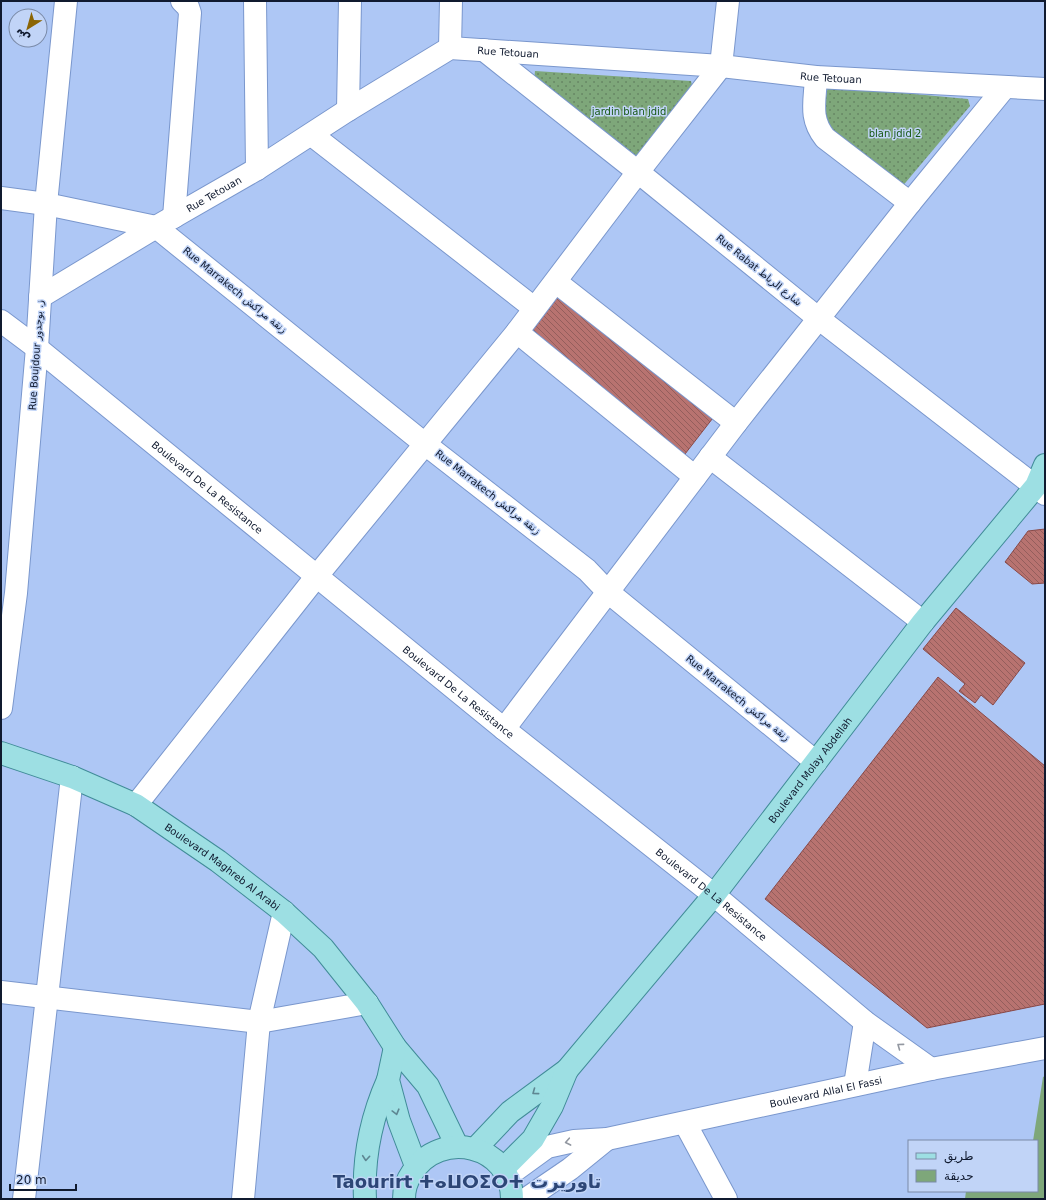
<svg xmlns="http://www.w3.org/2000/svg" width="1046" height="1200" viewBox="0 0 1046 1200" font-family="'DejaVu Sans',Cairo,'Noto Sans Tifinagh',sans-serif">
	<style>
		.green { fill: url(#green-dots) }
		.pitch { fill: #7ea77a }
		.building { fill: url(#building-back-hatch); stroke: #894947 }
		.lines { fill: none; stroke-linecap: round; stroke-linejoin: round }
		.minor-casing { stroke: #7a97cd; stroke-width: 24 }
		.major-casing { stroke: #418c98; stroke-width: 24 }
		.minor { stroke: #fff; stroke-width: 22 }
		.major { stroke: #9ddfe3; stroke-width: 22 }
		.oneway { stroke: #9398a1 }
		.oneway2 { stroke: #5e8692 }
		.labels { text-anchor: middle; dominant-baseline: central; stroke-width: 3; stroke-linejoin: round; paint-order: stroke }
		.street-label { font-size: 10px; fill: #101a2f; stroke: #c1d4f7 }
		.park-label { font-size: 10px; fill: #175814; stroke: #c1d4f7 }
		.town-label { font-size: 18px; font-weight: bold; fill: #2d4676; stroke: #c1d4f7 }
	</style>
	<defs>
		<pattern id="green-dots" width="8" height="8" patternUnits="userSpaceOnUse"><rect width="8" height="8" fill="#7ea77a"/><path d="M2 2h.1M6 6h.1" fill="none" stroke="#668764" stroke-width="1.8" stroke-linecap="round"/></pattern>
		<pattern id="building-back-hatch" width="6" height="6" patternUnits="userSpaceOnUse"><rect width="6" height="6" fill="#b87370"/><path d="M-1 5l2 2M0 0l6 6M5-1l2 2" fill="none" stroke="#945e5c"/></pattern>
	</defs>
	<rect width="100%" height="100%" fill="#aec7f5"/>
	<!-- green -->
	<path class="green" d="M535,71L691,81L692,85L635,159L534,81Z
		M828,86L968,99L970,106L901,188L820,127Z"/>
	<!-- pitch -->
	<path class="pitch" d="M1045,1076V1199H965L966,1191H1037V1141H1033L1043,1077Z"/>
	<!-- building -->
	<path class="building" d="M558,295L716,414L685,454L526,335Z
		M1045,529V583L1032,584L1005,562L1028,531Z
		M956,608L1025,663L993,705L981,695L975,703L959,691L965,684L923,649Z
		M938,677L1045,766V1004L927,1028L765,899Z"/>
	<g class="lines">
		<!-- minor casing -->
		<g class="minor-casing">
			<g id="minor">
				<path d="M255,1L257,169"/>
				<path d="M450,48L451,1"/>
				<path d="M484,50L638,172L818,318L1045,494"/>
				<path d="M816,77C815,102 809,118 825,138L910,203"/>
				<path d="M348,110L350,1"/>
				<path d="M312,135L534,308"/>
				<path d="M1,198L46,204L156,227L425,444L587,570L608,592L816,762"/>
				<path d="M174,217L190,13L188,7L182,1"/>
				<path d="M556,282L736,423"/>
				<path id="s1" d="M40,297L156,227L257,169L348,110L450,48L721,66L816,77L1045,89"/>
				<path id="s2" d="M1,321L37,348L504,729L714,895L865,1022L931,1069"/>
				<path d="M517,332L695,477"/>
				<path d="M710,457L923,622"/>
				<path d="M1,708L16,593L37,348L46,204L66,1"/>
				<path d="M504,729L736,423L910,203L1005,87"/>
				<path d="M136,805L316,577L517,332L638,172L721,66L728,1"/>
				<path d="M1,992L259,1022L367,1003"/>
				<path d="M855,1085L865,1022"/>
				<path d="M685,1123L726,1199"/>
				<path id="s3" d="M507,1176L547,1147L574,1141L607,1139L931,1069L1045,1048"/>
				<path d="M24,1199L72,777"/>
				<path d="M243,1199L259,1022L284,912"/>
				<path d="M526,1199L570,1169L607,1139"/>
			</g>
		</g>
		<!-- major casing -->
		<g class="major-casing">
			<g id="major">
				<path id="s4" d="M1,753L72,777L136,805L218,861L284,912L323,948L367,1003L395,1047L428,1086L457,1146"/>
				<path d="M395,1047L388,1080L399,1121L416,1166"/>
				<path id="s5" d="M475,1149L510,1112L567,1070L714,895L923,622L1036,486L1045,465"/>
				<path d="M503,1169L533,1139L552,1106L567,1070"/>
				<path d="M365,1199C363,1157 371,1118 388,1080"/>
				<path d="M404,1199C404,1190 407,1180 412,1173C440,1128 512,1145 512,1199"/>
			</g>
		</g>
		<!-- minor -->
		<use href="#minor" class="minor"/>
		<!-- major -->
		<use href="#major" class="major"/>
	</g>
	<!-- one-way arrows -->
	<defs><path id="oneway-chevron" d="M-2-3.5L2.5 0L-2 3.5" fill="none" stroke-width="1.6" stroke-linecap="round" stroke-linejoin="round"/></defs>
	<g class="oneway">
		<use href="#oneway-chevron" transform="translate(900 1046) rotate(-144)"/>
		<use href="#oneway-chevron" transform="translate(568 1142) rotate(169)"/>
	</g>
	<g class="oneway2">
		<use href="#oneway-chevron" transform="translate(535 1092) rotate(144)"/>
		<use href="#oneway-chevron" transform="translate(396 1112) rotate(75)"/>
		<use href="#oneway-chevron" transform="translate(366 1158) rotate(95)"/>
	</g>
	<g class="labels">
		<!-- street labels -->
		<g class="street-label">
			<text stroke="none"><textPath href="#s1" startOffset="538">Rue Tetouan</textPath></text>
			<text stroke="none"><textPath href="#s1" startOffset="862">Rue Tetouan</textPath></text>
			<text stroke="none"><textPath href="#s1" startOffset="202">Rue Tetouan</textPath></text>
			<text transform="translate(759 270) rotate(39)">Rue Rabat شارع الرباط</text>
			<text transform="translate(235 290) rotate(39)">Rue Marrakech زنقة مراكش</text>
			<text transform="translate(36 355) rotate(-86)">Rue Boujdour ز. بوجدور</text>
			<text stroke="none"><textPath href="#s2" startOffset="265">Boulevard De La Resistance</textPath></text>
			<text transform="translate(488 492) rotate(38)">Rue Marrakech زنقة مراكش</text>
			<text stroke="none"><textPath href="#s2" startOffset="589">Boulevard De La Resistance</textPath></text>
			<text transform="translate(738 698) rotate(39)">Rue Marrakech زنقة مراكش</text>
			<text stroke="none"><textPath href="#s5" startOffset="508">Boulevard Molay Abdellah</textPath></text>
			<text stroke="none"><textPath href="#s4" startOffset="251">Boulevard Maghreb Al Arabi</textPath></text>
			<text stroke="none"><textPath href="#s2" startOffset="913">Boulevard De La Resistance</textPath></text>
			<text stroke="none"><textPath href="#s3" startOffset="334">Boulevard Allal El Fassi</textPath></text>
		</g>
		<!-- park labels -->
		<g class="park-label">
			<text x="629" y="111">jardin blan jdid</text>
			<text x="895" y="133">blan jdid 2</text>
		</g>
		<!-- town labels -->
		<g class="town-label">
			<text x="467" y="1181">Taourirt ⵜⴰⵡⵔⵉⵔⵜ تاوريرت</text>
		</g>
	</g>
	<!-- border -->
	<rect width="1046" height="1200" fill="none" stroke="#101a2f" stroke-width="4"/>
	<!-- legend -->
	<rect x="908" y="1140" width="130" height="52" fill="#c1d4f7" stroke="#7a8aa7"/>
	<rect x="916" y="1153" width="20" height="6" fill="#9ddfe3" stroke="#7a8aa7"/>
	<text x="944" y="1160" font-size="12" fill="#101a2f">طريق</text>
	<rect x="916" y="1170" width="20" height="12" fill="#7ea77a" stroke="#7a8aa7"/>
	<text x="944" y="1180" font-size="12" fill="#101a2f">حديقة</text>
	<!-- north arrow -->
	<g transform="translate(28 28) rotate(217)"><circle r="19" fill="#c1d4f7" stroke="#7a8aa7"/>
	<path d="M0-3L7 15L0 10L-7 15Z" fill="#8b6504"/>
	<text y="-6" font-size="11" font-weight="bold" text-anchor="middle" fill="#101a2f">ش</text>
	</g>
	<!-- scale -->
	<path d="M10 1184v6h66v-6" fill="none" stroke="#101a2f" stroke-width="2"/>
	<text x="16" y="1184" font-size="12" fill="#101a2f" stroke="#c1d4f7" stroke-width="3" paint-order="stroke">20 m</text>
</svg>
